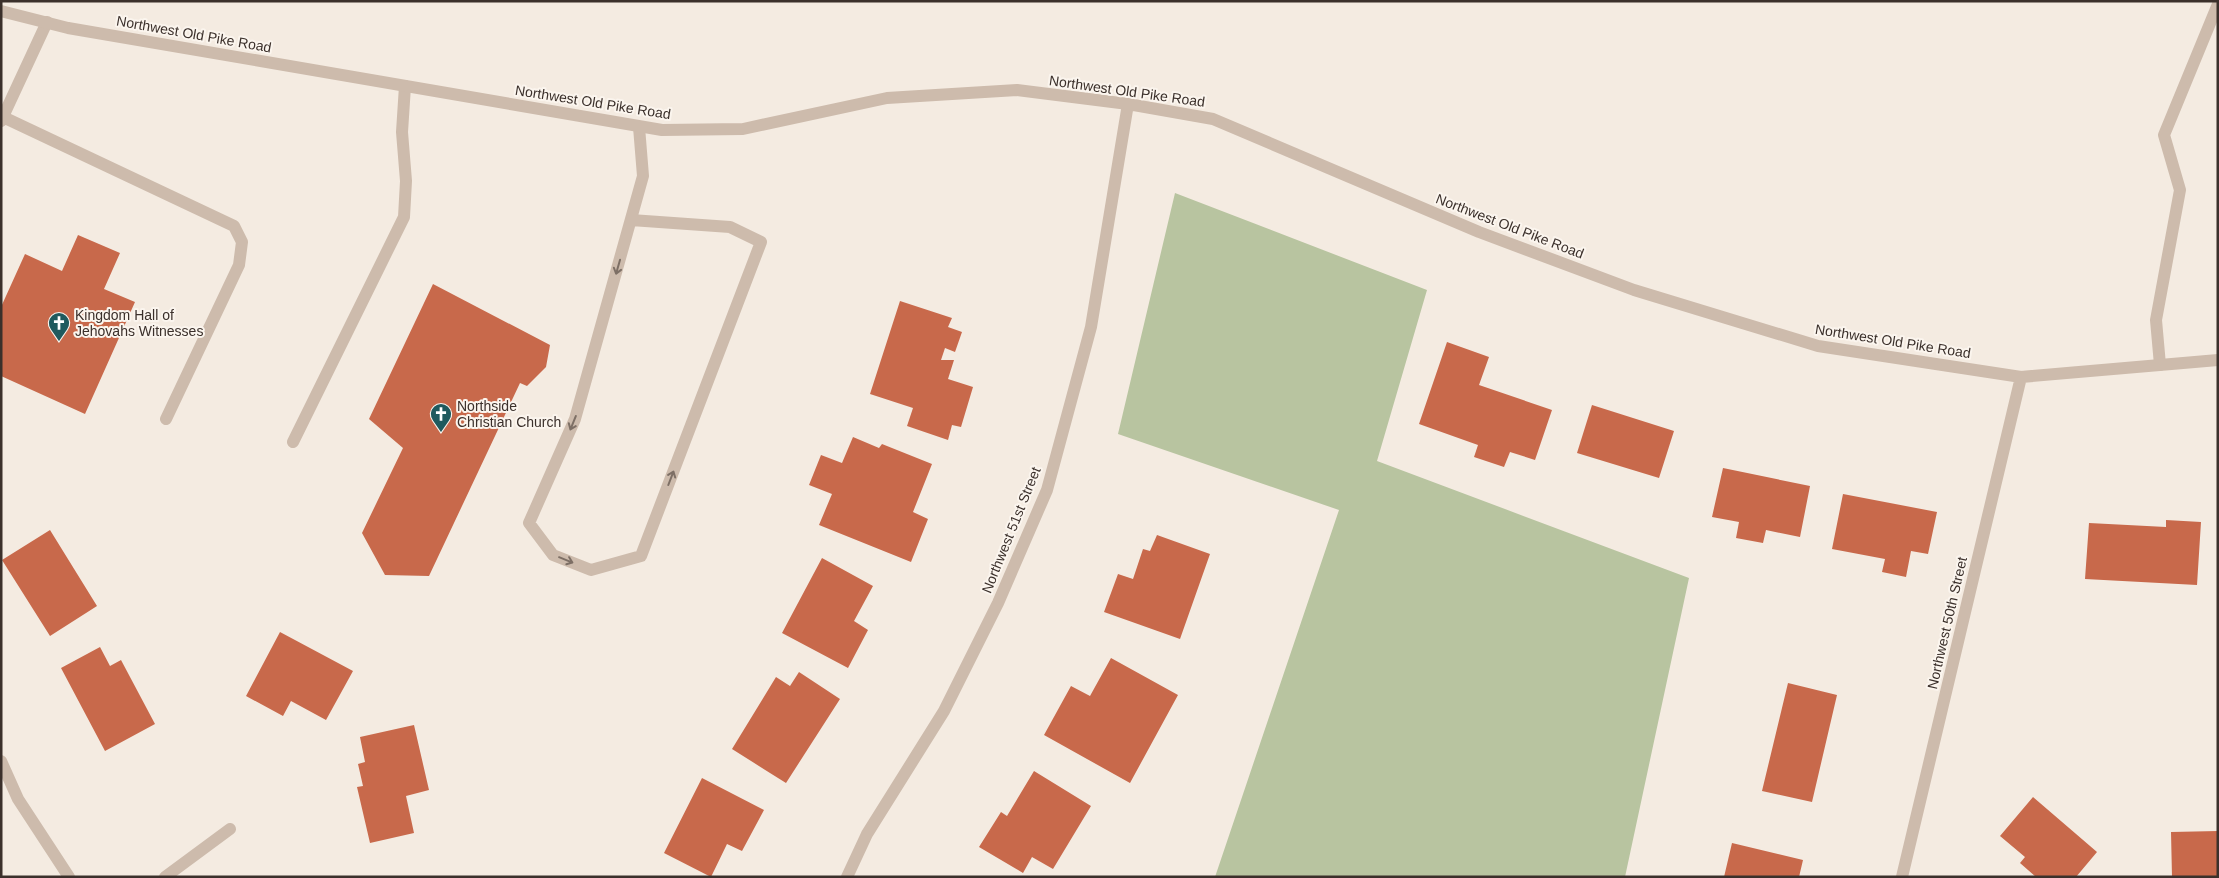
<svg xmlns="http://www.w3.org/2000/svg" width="2219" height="878" viewBox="0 0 2219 878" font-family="Arial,sans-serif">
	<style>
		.green { fill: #b8c4a0 }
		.building { fill: #c8694b }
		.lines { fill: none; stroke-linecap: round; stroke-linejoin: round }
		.lane { stroke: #cdbbac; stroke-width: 12 }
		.street { stroke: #cdbbac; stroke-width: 12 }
		.oneway { stroke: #7d6f65 }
		.labels { text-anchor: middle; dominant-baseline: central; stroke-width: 4; stroke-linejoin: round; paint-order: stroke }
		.street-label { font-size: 14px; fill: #3b302b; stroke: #fbf5ee }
		.poi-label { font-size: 14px; fill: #3b302b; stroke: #fbf5ee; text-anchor: start }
	</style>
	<rect width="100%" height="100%" fill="#f4ebe1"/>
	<!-- green -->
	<path class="green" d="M1175,193L1427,290L1377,461L1689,578L1625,877H1215L1339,510L1118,434Z"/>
	<!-- building -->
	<path class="building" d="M78,235L120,253L104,289L135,302L85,414L1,376V307L25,254L62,271Z
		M433,284L550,345L546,367L527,386L520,383L429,576L385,575L362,533L403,448L369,419Z
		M900,301L952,318L948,327L962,332L955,352L945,348L941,360H954L948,379L973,387L961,427L952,425L948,440L907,426L913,408L870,394Z
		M1447,342L1489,357L1479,385L1552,410L1535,460L1510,452L1504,467L1474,457L1478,445L1419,424Z
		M1592,405L1674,431L1659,478L1577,453Z
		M853,437L879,448L882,444L932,464L913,512L928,519L911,562L819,525L832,494L809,485L821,455L842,463Z
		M1723,468L1810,486L1800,537L1766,530L1763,543L1736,538L1739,522L1712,517Z
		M1843,494L1937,512L1928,554L1911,551L1906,577L1882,572L1885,559L1832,549Z
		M2166,520L2201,522L2197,585L2085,579L2089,523L2166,527Z
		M50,530L97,606L50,636L2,560Z
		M1157,535L1210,554L1180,639L1104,612L1118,574L1133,579L1143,549L1150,551Z
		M822,558L873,586L854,621L868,630L848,668L782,633Z
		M280,632L353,671L326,720L291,701L283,716L246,696Z
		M100,647L110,666L121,660L155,724L105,751L61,668Z
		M1111,658L1178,695L1130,783L1044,735L1071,686L1090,696Z
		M799,672L840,699L786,783L732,749L776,677L790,686Z
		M1788,683L1837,695L1812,802L1762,791Z
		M414,725L429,790L406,796L414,833L370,843L357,787L363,786L358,764L365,762L360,737Z
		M1034,771L1091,806L1053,869L1032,857L1023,873L979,847L1001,812L1007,816Z
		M702,778L764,810L742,851L727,844L711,877L664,853Z
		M2033,797L2097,852L2076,877H2036L2020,863L2025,857L2000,836Z
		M2218,831V877H2172L2171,832Z
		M1732,843L1803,860L1799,877H1724Z"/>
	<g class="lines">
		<!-- lane -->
		<path class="lane" d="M3,117L234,226L242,242L239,265L166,419
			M1,121L47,22
			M631,220L730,227L761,242L641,556L591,570L553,555L529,523L575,419L643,176L639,127
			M2160,365L2156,320L2180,190L2164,135L2218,4
			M293,442L404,217L406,181L402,132L405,86"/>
		<!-- street -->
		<path class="street" d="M1,11L68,28L662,130L743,129L887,98L1017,90L1128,104L1213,119L1479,232L1634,290L1818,346L2021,377L2218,360
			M1,761L18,799L69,877
			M165,877L230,829
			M847,877L867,834L944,711L998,603L1047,490L1091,327L1128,104
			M1902,877L2021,377"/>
	</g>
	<!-- one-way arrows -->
	<defs><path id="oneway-shaft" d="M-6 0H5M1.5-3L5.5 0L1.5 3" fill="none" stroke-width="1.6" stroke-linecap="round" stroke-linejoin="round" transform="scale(1.25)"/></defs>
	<g class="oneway">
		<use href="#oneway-shaft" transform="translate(618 267) rotate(106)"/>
		<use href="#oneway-shaft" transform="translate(573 423) rotate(112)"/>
		<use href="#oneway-shaft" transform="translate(671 478) rotate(-69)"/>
		<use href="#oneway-shaft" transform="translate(566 560) rotate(22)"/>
	</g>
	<!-- icons -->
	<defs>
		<g id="church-pin" transform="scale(1.125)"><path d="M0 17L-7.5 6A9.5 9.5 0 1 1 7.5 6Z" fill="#1f5a5e" stroke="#fbf5ee"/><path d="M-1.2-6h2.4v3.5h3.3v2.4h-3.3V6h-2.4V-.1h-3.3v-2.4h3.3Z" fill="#fff"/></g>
	</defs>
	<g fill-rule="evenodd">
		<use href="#church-pin" x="59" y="323"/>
		<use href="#church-pin" x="441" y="414"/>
	</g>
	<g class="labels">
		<!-- street labels -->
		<g class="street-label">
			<text transform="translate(194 34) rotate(10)">Northwest Old Pike Road</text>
			<text transform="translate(1127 91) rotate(8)">Northwest Old Pike Road</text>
			<text transform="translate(593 102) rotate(9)">Northwest Old Pike Road</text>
			<text transform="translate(1510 226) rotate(21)">Northwest Old Pike Road</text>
			<text transform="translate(1893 341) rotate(9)">Northwest Old Pike Road</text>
			<text transform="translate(1011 530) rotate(-68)">Northwest 51st Street</text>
			<text transform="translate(1947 623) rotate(-77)">Northwest 50th Street</text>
		</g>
		<!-- poi labels -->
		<g class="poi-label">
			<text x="75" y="315">Kingdom Hall of<tspan x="75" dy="16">Jehovahs Witnesses</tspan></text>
			<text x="457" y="406">Northside<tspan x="457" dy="16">Christian Church</tspan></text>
		</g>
	</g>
	<!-- border -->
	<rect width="2219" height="878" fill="none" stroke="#3b302b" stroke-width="5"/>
</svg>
